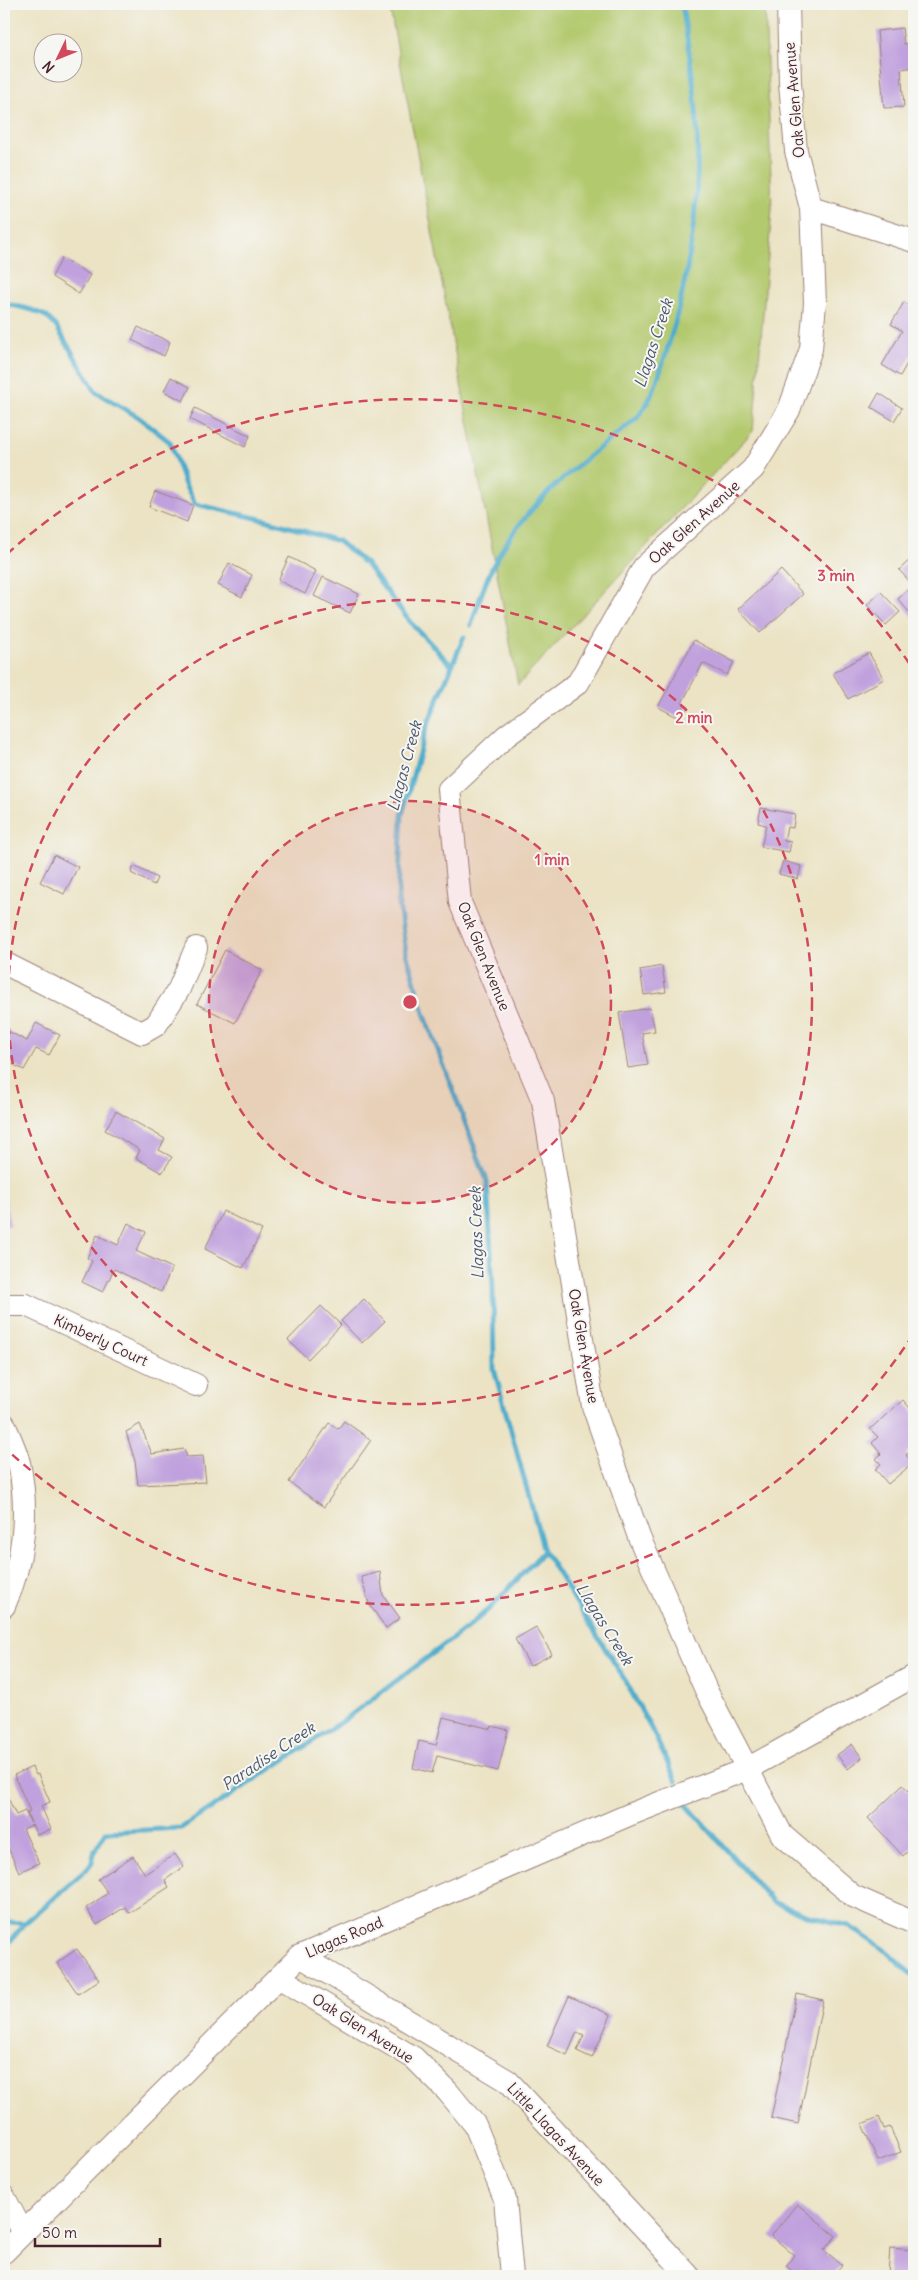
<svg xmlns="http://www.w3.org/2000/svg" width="918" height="2280" viewBox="0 0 918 2280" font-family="Delius,sans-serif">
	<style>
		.green { fill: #b3c96e; stroke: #7e744c }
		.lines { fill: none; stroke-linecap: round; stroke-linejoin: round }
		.stream { stroke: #4daccc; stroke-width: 5 }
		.building { fill: #c0a1dd }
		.minor-casing { stroke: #9a8178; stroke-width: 24 }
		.minor { stroke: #fff; stroke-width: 22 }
		.ring { fill: none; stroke: #d1495b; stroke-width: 2.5; stroke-dasharray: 9 6 }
		.labels { text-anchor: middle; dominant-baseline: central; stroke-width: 4; stroke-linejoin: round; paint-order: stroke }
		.street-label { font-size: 15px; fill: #4a1f2b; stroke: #f6f6f2 }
		.water-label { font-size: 16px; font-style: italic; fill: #4b576b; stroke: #f6f6f2 }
		.centre { fill: #d1495b; stroke: #f6f6f2; stroke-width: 2.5 }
		.ring-label { font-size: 15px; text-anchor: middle; font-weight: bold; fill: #d1495b; stroke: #f6f6f2; stroke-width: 4; stroke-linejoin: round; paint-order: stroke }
	</style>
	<rect width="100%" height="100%" fill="#f6f6f2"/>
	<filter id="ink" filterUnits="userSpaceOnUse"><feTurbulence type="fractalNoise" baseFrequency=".02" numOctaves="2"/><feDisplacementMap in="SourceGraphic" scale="10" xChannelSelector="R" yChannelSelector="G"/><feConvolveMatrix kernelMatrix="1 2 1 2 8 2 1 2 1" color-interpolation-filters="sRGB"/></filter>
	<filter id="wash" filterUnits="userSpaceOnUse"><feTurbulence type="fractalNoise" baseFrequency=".0096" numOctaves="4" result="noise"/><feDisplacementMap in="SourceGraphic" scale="20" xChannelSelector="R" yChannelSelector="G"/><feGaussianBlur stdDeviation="1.12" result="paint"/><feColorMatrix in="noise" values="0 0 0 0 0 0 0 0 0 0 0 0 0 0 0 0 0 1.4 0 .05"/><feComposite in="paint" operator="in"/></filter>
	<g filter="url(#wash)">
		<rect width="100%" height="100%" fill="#ebe3c4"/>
		<!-- green -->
		<path class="green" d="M389,4H765L772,209L753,431L518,685Z"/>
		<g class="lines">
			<!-- stream -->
			<path class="stream" d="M4,303L32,310L46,316L56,326L96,392L138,417L170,442L185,485L195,504L265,520L338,541L366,564L410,622L452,666
				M471,625C478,605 484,583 494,564C528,499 581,463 636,419C653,400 659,374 667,350C691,274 702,189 696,109C693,74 687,39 682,4
				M464,637L426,728L402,815L398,898L406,953L424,1013L487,1181L493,1288L494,1369L544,1551L625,1680L654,1734L676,1781
				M685,1803L773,1902L809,1916L849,1926L889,1953L914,1977
				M4,1922L25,1923
				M4,1949L25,1923L86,1870L92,1862L95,1850L106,1832L181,1828L343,1721L468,1627L491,1607L544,1551"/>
		</g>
		<g id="blocks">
			<!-- building -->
			<path class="building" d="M902,28L904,44L914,43V67L901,69L904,107L884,108L877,31Z
				M62,258L90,275L79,294L52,277Z
				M904,302L914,308V351L900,376L882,365L902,331L891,324Z
				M138,327L170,342L164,356L132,340Z
				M171,377L190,387L183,401L164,391Z
				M879,393L902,408L894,421L871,407Z
				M195,408L250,436L245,447L190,419Z
				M155,491L193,505L187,522L149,507Z
				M289,557L316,571L305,594L278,580Z
				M913,557L914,558V618L898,599L913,585L899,570Z
				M229,563L252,575L242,597L218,585Z
				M781,570L803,594L760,633L738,609Z
				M323,577L359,594L350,613L314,596Z
				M881,592L900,612L886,625L867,605Z
				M694,640L734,662L727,675L703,663L682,703L688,707L681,719L658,707Z
				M869,653L884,679L848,699L833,673Z
				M761,808L795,814L793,828L787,827L784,841L791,842L789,852L761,847L766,825L758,823Z
				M54,855L78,867L64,894L40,882Z
				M783,861L801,866L798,879L779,874Z
				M134,866L157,878L154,885L131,873Z
				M225,950L262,970L235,1023L197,1004Z
				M662,966L666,992L644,995L640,970Z
				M650,1008L655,1031L642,1033L648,1065L628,1068L619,1013Z
				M36,1023L60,1035L49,1055L36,1049L24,1070L4,1060V1029L27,1041Z
				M116,1111L165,1139L159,1150L172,1157L162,1173L136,1158L140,1150L105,1130Z
				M4,1190L10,1225L4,1226Z
				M223,1211L262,1230L243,1268L205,1249Z
				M128,1223L146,1232L136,1251L172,1268L161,1292L114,1269L103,1292L82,1282L92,1261L87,1258L97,1235L118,1245Z
				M364,1299L385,1321L362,1343L341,1321Z
				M321,1306L341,1325L308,1359L288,1340Z
				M903,1400L914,1413V1448L906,1455L913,1463L888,1484L875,1469L881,1464L876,1459L881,1454L872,1443L878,1437L870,1429Z
				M344,1421L371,1440L324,1507L289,1482L329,1423L338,1429Z
				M140,1424L152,1454L184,1449L187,1457L203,1456L206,1482L138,1485L135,1461L126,1432Z
				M380,1572L383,1595L400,1618L386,1628L369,1604L361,1577Z
				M536,1627L552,1654L530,1666L515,1639Z
				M443,1717L491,1729L492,1726L508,1730L498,1771L437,1756L432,1773L413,1768L419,1741L436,1745Z
				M852,1744L862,1758L848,1769L837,1755Z
				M32,1767L36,1775L38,1774L50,1802L41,1806L51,1829L37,1835L32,1825L23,1829L39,1863L19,1872L4,1839V1795L6,1794L16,1815L25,1811L31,1823L27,1813L30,1811L14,1775Z
				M903,1785L914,1796V1850L912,1847L903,1856L868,1818Z
				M175,1854L184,1867L165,1880L169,1887L129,1913L125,1907L97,1925L86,1908L108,1893L98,1879L133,1856L145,1874Z
				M77,1949L99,1980L78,1994L57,1963Z
				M797,1994L823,2000L798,2124L771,2118Z
				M569,1996L611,2015L592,2058L577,2051L584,2035L577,2032L567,2055L547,2046Z
				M879,2117L884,2129L890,2127L901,2152L878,2161L862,2124Z
				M797,2204L836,2236L824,2250L842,2265L832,2276H815L808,2270L803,2276H798L786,2266L794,2255L771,2236Z
				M890,2248L914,2250V2276H888Z"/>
		</g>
	</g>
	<g filter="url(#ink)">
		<use href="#blocks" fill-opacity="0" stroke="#9a8178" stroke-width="1"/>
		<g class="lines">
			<!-- minor casing -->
			<g class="minor-casing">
				<path id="minor" d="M788,4L790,83L796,151L811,208L815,303L811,349L789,410L753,469L644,567L578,683L506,736L449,789L460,902L543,1101L593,1406L639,1537L706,1690L782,1835L853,1896L914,1923
					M811,208L914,241
					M4,963L142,1033L156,1025L179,989L196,948
					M4,1305H26L196,1385
					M4,1424C9,1436 16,1450 19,1463C29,1511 24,1562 4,1606
					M300,1956L508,2081L689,2276
					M280,1978L414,2058L448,2092L475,2125L505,2199L512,2276
					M4,2197L23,2233
					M4,2252L300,1956L631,1814L747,1769L914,1676"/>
			</g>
			<!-- minor -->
			<use href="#minor" class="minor"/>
		</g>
	</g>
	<!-- distance rings -->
	<circle cx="410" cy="1002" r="201" fill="#d1495b" fill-opacity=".12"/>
	<g class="ring">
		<circle cx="410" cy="1002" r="201"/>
		<circle cx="410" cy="1002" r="402"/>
		<path d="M913 1335A603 603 0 0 1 7 1450M7 554A603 603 0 0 1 913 669"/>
	</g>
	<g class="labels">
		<!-- street labels -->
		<g class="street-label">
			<text transform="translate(794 100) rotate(-95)">Oak Glen Avenue</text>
			<text transform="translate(694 522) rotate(-42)">Oak Glen Avenue</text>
			<text transform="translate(484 956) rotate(68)">Oak Glen Avenue</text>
			<text transform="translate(101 1340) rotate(25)">Kimberly Court</text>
			<text transform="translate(584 1346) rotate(80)">Oak Glen Avenue</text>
			<text transform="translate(344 1937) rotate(-23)">Llagas Road</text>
			<text transform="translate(363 2028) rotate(32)">Oak Glen Avenue</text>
			<text transform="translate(556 2134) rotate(47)">Little Llagas Avenue</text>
		</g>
		<!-- water labels -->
		<g class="water-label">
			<text transform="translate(653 343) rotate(-72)">Llagas Creek</text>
			<text transform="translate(404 766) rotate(-75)">Llagas Creek</text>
			<text transform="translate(476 1233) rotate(-92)">Llagas Creek</text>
			<text transform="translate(605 1624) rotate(58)">Llagas Creek</text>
			<text transform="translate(268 1756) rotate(-34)">Paradise Creek</text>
		</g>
	</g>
	<circle cx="410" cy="1002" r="8" class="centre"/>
	<g class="ring-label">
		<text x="836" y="581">3 min</text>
		<text x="694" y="723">2 min</text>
		<text x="552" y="865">1 min</text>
	</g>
	<!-- margin -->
	<rect width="918" height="2280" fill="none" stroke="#f6f6f2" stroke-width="20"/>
	<!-- north arrow -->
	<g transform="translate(58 58) rotate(227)"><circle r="24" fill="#f6f6f2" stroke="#b1a0a2"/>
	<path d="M0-4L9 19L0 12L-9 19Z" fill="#d1495b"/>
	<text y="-8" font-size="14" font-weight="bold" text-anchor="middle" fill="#4a1f2b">N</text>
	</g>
	<!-- scale -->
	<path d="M35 2238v8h125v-8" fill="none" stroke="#4a1f2b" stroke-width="2.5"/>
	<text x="42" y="2238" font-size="15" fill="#4a1f2b" stroke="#f6f6f2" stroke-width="4" paint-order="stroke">50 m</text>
</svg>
